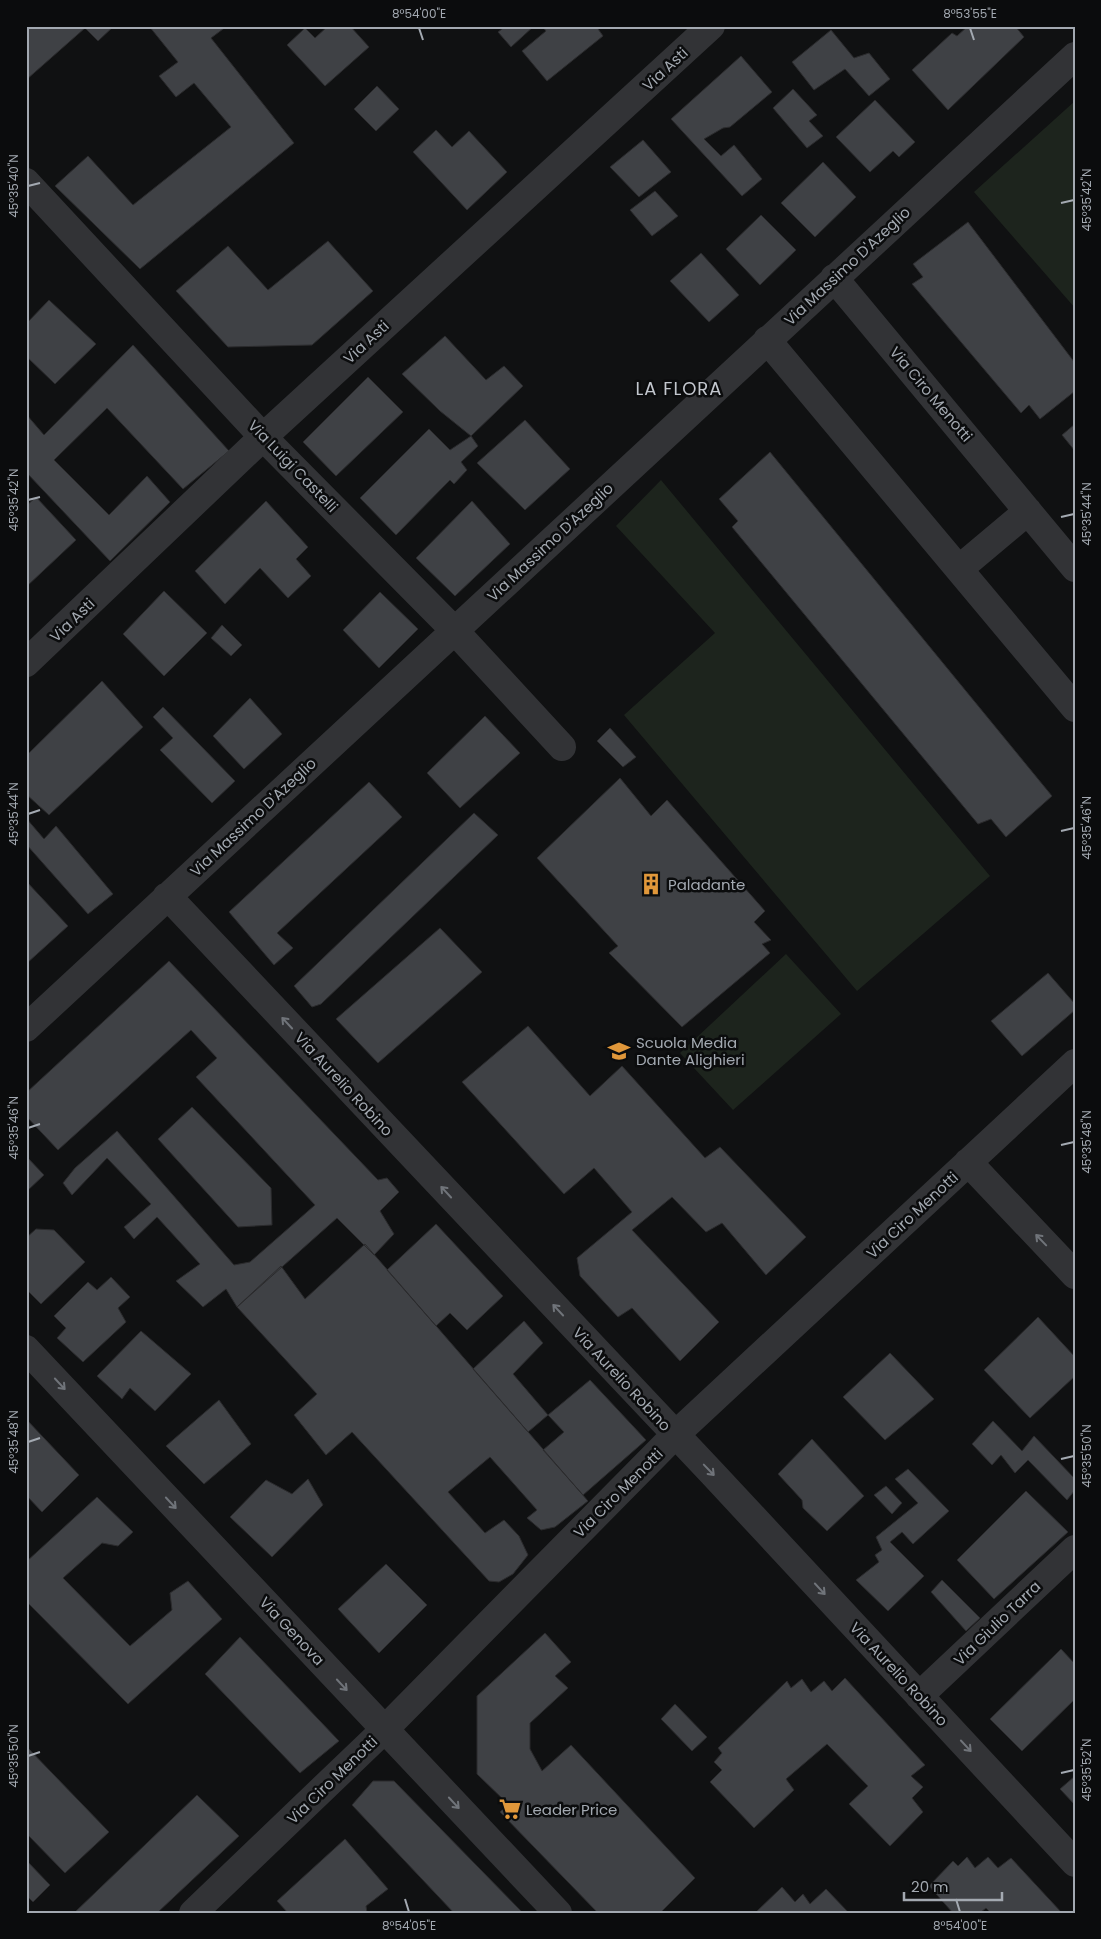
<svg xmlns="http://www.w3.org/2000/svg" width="1101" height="1939" viewBox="0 0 1101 1939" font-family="Poppins,sans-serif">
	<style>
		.green { fill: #1d241d }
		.building { fill: #3f4145; stroke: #2b2b2d }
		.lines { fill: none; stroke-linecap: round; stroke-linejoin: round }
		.minor { stroke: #323336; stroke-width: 28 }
		.oneway { stroke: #70747a }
		.ticks { fill: none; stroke: #a3a9b1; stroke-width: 2 }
		.labels { text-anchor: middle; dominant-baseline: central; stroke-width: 5; stroke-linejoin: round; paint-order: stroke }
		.street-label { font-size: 15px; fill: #a3a9b1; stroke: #0b0c0d }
		.poi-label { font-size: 15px; fill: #a3a9b1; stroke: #0b0c0d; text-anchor: start }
		.quarter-label { font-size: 18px; letter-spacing: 1px; fill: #c3c7ce; stroke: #0b0c0d }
		.neatline { fill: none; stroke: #a3a9b1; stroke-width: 2 }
		.ticks-label { font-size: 12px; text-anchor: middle; fill: #a3a9b1 }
	</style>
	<rect width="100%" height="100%" fill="#101112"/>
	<!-- green -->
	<path class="green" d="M1075,101V308L974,192Z
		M661,480L990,876L857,991L624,715L715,633L616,526Z
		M786,954L841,1014L733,1110L680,1053Z"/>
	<!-- building -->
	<path class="building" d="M26,26H114L98,41L85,28L26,80Z
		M149,26H227L211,38L294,143L140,269L55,186L88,156L133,205L231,127L194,83L176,97L159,76L178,62Z
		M328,26H350L369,47L325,86L287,45L305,28L315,38Z
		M506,26H534L511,47L498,32Z
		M542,26H596L603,36L547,81L522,51L546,31Z
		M968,26H1015L1024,37L948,110L912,70L952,33L957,36Z
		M831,30L854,58L869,53L890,79L869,96L845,69L814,90L792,62Z
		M741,56L772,92L730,127L723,128L704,139L721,156L734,145L762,179L742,196L671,119Z
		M377,86L399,109L376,131L354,109Z
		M793,89L817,115L809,121L823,136L807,148L773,108Z
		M875,100L915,142L899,157L893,151L870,172L836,137Z
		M436,130L452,147L469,131L507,172L467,210L413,152Z
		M643,140L671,172L639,197L610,167Z
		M823,162L856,197L815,237L781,203Z
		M655,191L678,216L652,236L630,210Z
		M761,215L796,250L760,285L726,249Z
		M968,222L1075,363V391L1040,419L1029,405L1021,413L912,284L923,277L913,264Z
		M328,241L373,291L312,345L228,347L176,291L228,246L268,290Z
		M701,253L739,295L709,322L670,281Z
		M49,300L96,344L55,384L26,356V324Z
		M445,336L486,380L504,366L523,386L471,436L440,411L402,374Z
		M133,345L229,451L183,489L107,408L54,460L109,515L147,476L170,502L110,561L26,472V414L44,435Z
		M368,377L403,412L336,476L303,442Z
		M525,420L570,469L525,510L477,463Z
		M1075,424V451L1062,435Z
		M429,429L450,450L471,436L478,446L461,462L467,470L454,484L450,480L396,535L360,498Z
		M770,452L1052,796L1006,837L991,819L978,824L732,527L738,521L719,499Z
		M36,497L76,540L26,587V506Z
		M266,501L308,547L296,559L311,576L288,598L260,568L225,604L195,571Z
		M472,501L510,544L455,596L416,558Z
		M164,591L207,633L164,676L123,634Z
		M380,592L418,629L379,668L343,630Z
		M222,625L242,645L231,656L211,638Z
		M102,681L143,727L49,815L26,794V756Z
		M250,698L282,734L244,769L213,736Z
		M163,707L235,781L212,803L160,750L173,738L153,717Z
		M485,716L520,753L460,808L427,773Z
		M610,728L636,757L623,767L597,741Z
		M620,778L651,816L667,800L765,911L754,922L771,940L762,944L770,953L682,1027L609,953L618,946L537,858Z
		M369,782L402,817L277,933L293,948L274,965L229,912Z
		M474,813L498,835L321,1004L312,1007L294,986Z
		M26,818L44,839L56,826L113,894L88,914L26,844Z
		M26,881L68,926L26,964Z
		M440,928L482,972L378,1063L336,1019Z
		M169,961L378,1180L387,1178L399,1192L380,1211L394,1234L374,1255L337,1218L237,1307L226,1289L203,1307L176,1281L200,1264L157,1217L134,1239L124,1227L151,1204L107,1158L72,1195L63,1183L75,1168L117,1131L234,1265L250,1262L315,1205L196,1077L217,1058L191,1030L58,1150L26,1116V1093Z
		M1048,973L1075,1004V1010L1022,1056L991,1021Z
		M528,1026L590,1096L622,1066L705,1158L720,1147L806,1237L766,1275L722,1223L706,1232L672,1197L632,1230L719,1322L680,1361L632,1308L618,1317L580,1276L577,1258L632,1212L594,1168L564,1194L462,1082Z
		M192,1107L271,1188L272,1225L238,1227L158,1139Z
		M26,1156L44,1175L26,1192Z
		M436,1224L503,1296L467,1330L450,1313L436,1326L387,1270Z
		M36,1229L54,1230L85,1262L41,1304L26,1289V1238Z
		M365,1244L588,1501L555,1527L541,1530L527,1518L537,1510L490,1457L448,1492L485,1533L504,1520L519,1536L528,1555L513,1574L499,1582L489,1581L352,1432L326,1455L294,1415L317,1394L237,1307L281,1266L305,1299Z
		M111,1277L130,1297L118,1308L126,1322L83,1362L57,1338L66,1328L54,1316L88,1282L97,1290Z
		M1038,1317L1075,1357V1376L1030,1418L984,1370Z
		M524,1321L543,1343L513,1374L548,1415L528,1432L473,1369Z
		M141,1331L191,1374L155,1411L130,1388L122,1399L97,1376Z
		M890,1353L934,1399L885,1440L843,1397Z
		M590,1380L646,1440L583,1495L543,1450L564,1432L548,1415Z
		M219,1400L251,1444L204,1484L166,1446Z
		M26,1419L79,1475L42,1512L26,1495Z
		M993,1421L1022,1451L1034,1436L1075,1479V1490L1067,1500L1028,1460L1015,1473L1001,1455L992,1465L972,1444Z
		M812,1439L864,1496L827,1531L803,1508L802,1500L778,1474Z
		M908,1469L949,1511L913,1544L902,1532L890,1542L924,1576L888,1611L856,1580L879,1562L875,1555L882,1550L876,1537L918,1503L895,1479Z
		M308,1479L323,1505L272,1557L230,1517L266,1480L292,1494Z
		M886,1486L902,1503L892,1514L874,1495Z
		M1026,1491L1068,1532L994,1599L957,1560Z
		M97,1497L133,1532L118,1546L102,1543L63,1578L130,1646L172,1610L170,1593L188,1581L222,1619L128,1704L26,1601V1562Z
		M386,1564L427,1605L379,1653L338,1609Z
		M942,1580L980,1618L966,1631L931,1592Z
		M545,1633L571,1662L555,1676L568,1688L530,1723V1749L542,1771L571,1745L695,1878L660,1913H598L500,1812L508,1804L477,1774V1696Z
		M240,1637L339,1741L300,1773L205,1674Z
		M1061,1649L1075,1664V1699L1022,1751L990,1719Z
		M845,1678L925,1765L911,1776L923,1787L912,1798L923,1812L890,1846L849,1804L868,1786L827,1744L786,1779L794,1790L754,1828L710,1782L722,1770L714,1762L722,1753L718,1748L787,1681L791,1688L802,1679L811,1692L824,1681L832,1691Z
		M675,1704L707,1737L692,1751L661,1719Z
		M26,1746L109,1832L65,1873L26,1833Z
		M1075,1776V1805L1060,1789Z
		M373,1781H394L523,1913H454L352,1805Z
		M197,1795L239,1836L157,1913H74Z
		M345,1839L388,1889L366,1906L367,1913H288L277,1901Z
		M967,1857L975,1868L988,1857L998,1868L1011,1858L1062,1913H991L986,1908L980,1913H953L929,1886L953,1861L958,1866Z
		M26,1860L50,1885L33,1902L26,1895Z
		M782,1887L795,1902L803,1894L810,1904L826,1889L849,1913H755Z"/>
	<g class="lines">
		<!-- minor -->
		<path class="minor" d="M26,182L263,437L454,630L562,747
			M834,278L1075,568
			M767,340L1075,708
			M959,569L1028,511
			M26,663L263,437L711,26
			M166,897L176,905L713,1474L1075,1863
			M26,1028L1075,56
			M968,1162L1075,1275
			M26,1349L558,1913
			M919,1696L1075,1549
			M193,1913L384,1730L675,1435L1075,1063"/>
	</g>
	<!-- one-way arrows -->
	<defs><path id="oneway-shaft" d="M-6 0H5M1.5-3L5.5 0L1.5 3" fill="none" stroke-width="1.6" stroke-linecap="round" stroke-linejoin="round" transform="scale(1.25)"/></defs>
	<g class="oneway">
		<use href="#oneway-shaft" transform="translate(287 1023) rotate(-133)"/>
		<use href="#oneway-shaft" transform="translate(446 1192) rotate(-133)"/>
		<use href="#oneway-shaft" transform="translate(1041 1240) rotate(-134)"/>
		<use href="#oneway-shaft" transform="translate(558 1310) rotate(-133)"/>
		<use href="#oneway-shaft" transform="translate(60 1384) rotate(47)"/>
		<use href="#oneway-shaft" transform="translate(709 1470) rotate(46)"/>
		<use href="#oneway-shaft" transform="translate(171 1503) rotate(47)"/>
		<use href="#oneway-shaft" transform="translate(820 1589) rotate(47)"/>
		<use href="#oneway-shaft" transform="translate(342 1685) rotate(47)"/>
		<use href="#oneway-shaft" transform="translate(966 1746) rotate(47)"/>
		<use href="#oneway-shaft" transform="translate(454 1803) rotate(47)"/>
	</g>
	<!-- ticks -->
	<path class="ticks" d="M419,28L423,40M970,28L974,40M28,186L40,183M1061,203L1074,200M28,500L40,497M1061,517L1074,514M28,814L40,810M1061,831L1074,828M28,1128L40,1124M1061,1145L1074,1142M28,1442L40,1438M1061,1459L1074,1456M28,1756L40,1752M1061,1773L1074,1770M405,1899L409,1912M956,1899L960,1912"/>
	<!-- icons -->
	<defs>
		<g id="building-bare" transform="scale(1.725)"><path d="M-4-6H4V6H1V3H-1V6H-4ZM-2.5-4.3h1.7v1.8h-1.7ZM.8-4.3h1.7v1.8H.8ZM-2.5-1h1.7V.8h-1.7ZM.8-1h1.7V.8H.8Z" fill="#e0973a" stroke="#0b0c0d" stroke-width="2.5" paint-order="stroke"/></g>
		<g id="school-bare" transform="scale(1.725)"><path d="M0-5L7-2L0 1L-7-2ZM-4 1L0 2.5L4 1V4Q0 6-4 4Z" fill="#e0973a" stroke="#0b0c0d" stroke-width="2.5" paint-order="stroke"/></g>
		<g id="supermarket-bare" transform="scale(1.725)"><path d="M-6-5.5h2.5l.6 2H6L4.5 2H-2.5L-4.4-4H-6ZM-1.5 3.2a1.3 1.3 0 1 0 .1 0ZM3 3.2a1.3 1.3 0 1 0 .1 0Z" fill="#e0973a" stroke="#0b0c0d" stroke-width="2.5" paint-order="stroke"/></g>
	</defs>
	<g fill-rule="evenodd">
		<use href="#building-bare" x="651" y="884"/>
		<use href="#school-bare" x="619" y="1051"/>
		<use href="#supermarket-bare" x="510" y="1809"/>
	</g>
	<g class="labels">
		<!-- street labels -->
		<g class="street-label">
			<text transform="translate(665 69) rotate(-43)">Via Asti</text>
			<text transform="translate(847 266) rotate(-43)">Via Massimo D'Azeglio</text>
			<text transform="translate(366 342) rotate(-43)">Via Asti</text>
			<text transform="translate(931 394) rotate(50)">Via Ciro Menotti</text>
			<text transform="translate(293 466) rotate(46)">Via Luigi Castelli</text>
			<text transform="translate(550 542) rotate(-43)">Via Massimo D'Azeglio</text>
			<text transform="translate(72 620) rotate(-44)">Via Asti</text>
			<text transform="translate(253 817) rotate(-43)">Via Massimo D'Azeglio</text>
			<text transform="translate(344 1084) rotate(47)">Via Aurelio Robino</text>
			<text transform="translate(912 1215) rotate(-43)">Via Ciro Menotti</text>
			<text transform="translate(622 1379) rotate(47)">Via Aurelio Robino</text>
			<text transform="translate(618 1493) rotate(-45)">Via Ciro Menotti</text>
			<text transform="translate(997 1623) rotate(-44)">Via Giulio Tarra</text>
			<text transform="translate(292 1631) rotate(47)">Via Genova</text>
			<text transform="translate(899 1674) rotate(47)">Via Aurelio Robino</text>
			<text transform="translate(332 1780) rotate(-44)">Via Ciro Menotti</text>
		</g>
		<!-- poi labels -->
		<g class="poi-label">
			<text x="668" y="884">Paladante</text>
			<text x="636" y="1042">Scuola Media<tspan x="636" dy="17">Dante Alighieri</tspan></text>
			<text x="526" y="1809">Leader Price</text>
		</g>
		<!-- quarter labels -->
		<g class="quarter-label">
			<text x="679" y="388">LA FLORA</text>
		</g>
	</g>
	<!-- border -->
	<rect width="1101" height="1939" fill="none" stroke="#0b0c0d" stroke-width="55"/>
	<!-- scale -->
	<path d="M904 1892v8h98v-8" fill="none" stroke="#a3a9b1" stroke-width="2.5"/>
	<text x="911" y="1892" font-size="15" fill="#a3a9b1" stroke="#0b0c0d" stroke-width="4" paint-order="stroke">20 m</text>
	<rect x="28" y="28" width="1046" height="1884" class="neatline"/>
	<g class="ticks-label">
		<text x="419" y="18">8°54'00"E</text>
		<text x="970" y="18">8°53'55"E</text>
		<text transform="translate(14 186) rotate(-90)" y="4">45°35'40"N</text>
		<text transform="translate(1087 200) rotate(-90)" y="4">45°35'42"N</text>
		<text transform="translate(14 500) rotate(-90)" y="4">45°35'42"N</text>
		<text transform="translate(1087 514) rotate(-90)" y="4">45°35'44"N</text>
		<text transform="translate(14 814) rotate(-90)" y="4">45°35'44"N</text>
		<text transform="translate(1087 828) rotate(-90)" y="4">45°35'46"N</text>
		<text transform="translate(14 1128) rotate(-90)" y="4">45°35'46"N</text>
		<text transform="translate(1087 1142) rotate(-90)" y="4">45°35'48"N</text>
		<text transform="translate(14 1442) rotate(-90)" y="4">45°35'48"N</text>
		<text transform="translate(1087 1456) rotate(-90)" y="4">45°35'50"N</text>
		<text transform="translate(14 1756) rotate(-90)" y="4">45°35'50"N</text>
		<text transform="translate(1087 1770) rotate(-90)" y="4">45°35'52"N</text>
		<text x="409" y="1930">8°54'05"E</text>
		<text x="960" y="1930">8°54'00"E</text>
	</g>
</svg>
